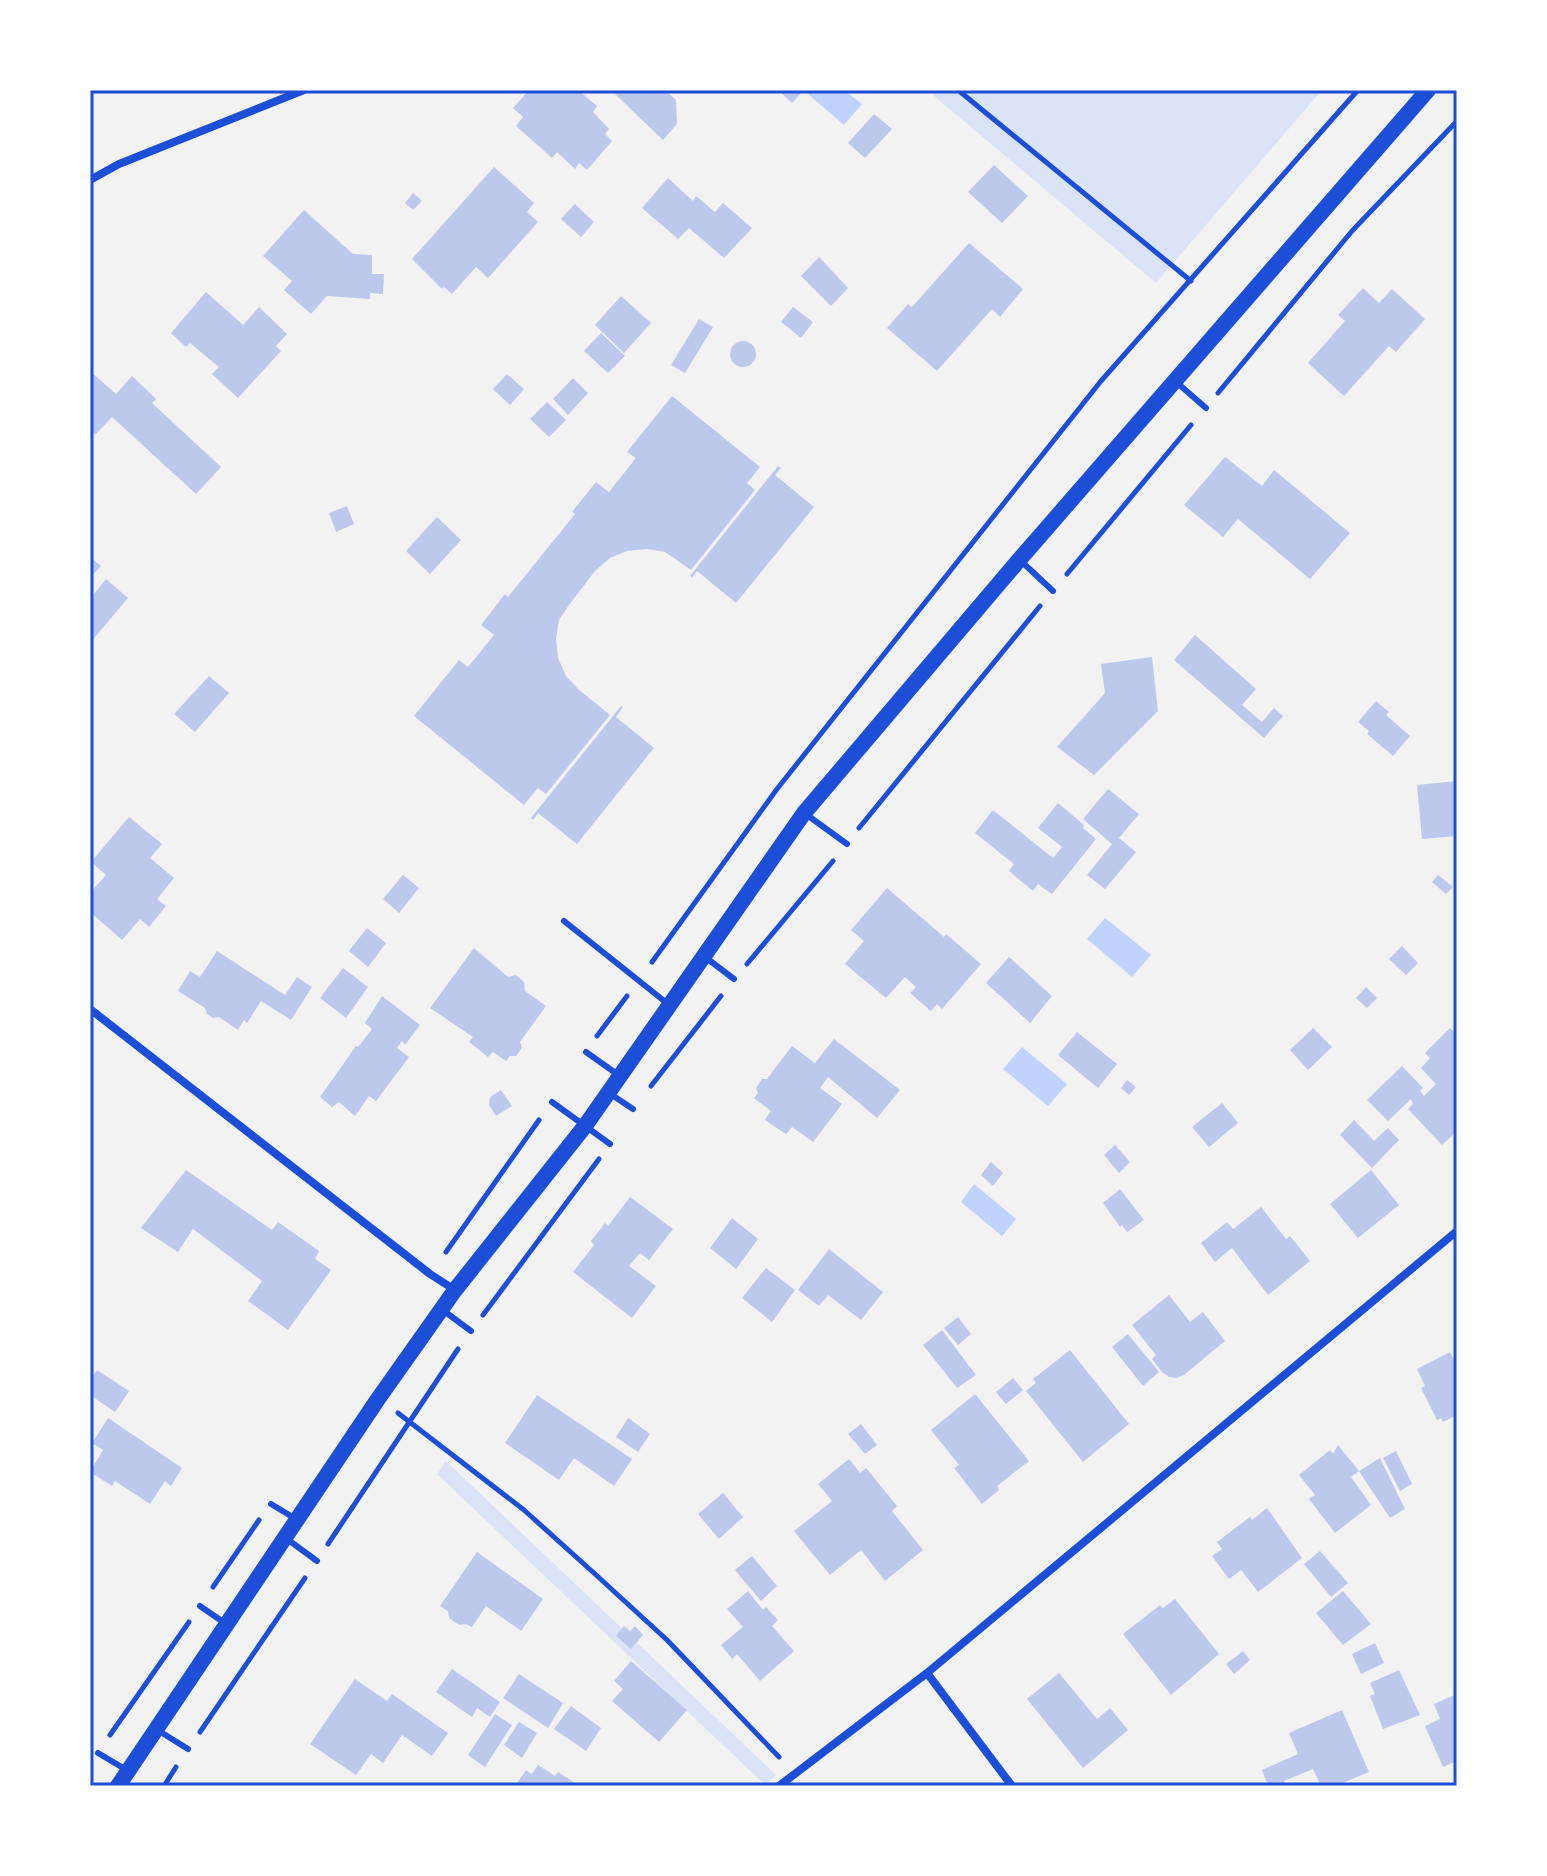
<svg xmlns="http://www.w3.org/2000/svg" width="1547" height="1876" viewBox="0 0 1547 1876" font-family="Arial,sans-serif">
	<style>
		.green { fill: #dbe4f7 }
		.water { fill: #bfd3fe }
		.building { fill: #bdc9ec }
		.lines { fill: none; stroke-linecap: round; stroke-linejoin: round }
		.path { stroke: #1d4ed8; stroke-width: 5 }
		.service { stroke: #1d4ed8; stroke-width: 6 }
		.minor { stroke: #1d4ed8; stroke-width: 8 }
		.secondary { stroke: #1d4ed8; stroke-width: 16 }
		.neatline { fill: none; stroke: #1d4ed8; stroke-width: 3 }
	</style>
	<rect width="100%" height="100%" fill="#f2f2f2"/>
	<!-- green -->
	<path class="green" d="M927,90H1322L1156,283Z
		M446,1461L776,1775L765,1785L437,1474Z"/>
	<!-- water -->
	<path class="water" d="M811,90H844L862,104L844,125L808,94Z
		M1105,918L1151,955L1132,977L1087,939Z
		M1022,1047L1067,1084L1048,1106L1003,1069Z
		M974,1184L1016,1219L1002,1236L961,1202Z"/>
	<!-- building -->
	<path class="building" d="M529,90H578L597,106L593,112L609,129L605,134L612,141L587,170L579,163L575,169L557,152L552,158L516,126L523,117L513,108Z
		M619,90H665L676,100L677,124L663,140L615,94Z
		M778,90H804L792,103Z
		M874,114L892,129L865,158L848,143Z
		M994,165L1028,196L1002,223L968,192Z
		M494,167L534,203L527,212L538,222L488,278L476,267L452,294L444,287L442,289L412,259Z
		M668,178L693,201L696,196L715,212L723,203L752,228L724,258L689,228L678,239L642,208Z
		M413,193L422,201L413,210L405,203Z
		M575,204L594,222L581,237L561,219Z
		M304,210L353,254L372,255V274H384L383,294L370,293V299L327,296L311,314L284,290L292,281L263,256Z
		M969,243L1023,289L1000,317L992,309L937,371L887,328L908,304L912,307Z
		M819,257L848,288L831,306L801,276Z
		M1363,288L1379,303L1392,289L1425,319L1396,352L1389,346L1344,396L1308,363L1345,321L1338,315Z
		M206,292L243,325L259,307L287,334L276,346L281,351L238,398L212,374L219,367L190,343L186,347L171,333Z
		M621,296L651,323L624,353L595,325Z
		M793,307L813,322L801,338L781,322Z
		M699,319L713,327L685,373L671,365Z
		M601,333L625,356L608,373L584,351Z
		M730 354a13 13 0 1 1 26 0a13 13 0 1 1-26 0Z
		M90,371L116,394L132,376L156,399L152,403L221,467L196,494L112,417L95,435L90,430Z
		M507,374L524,389L510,405L493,389Z
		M573,378L588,393L568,415L553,399Z
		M672,396L760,467L747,483L755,490L691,570L665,552L647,549L627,551L610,558L595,571L569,605L559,620L556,639L558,658L566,676L578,689L610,715L546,794L538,788L524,805L414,716L459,660L468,667L494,635L481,625L505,594L508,597L575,514L572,512L596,482L609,492L636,458L627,452Z
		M547,402L566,420L549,437L530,419Z
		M1225,457L1262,486L1274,470L1350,533L1310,579L1238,519L1223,537L1184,505Z
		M778,466L781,468L775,475L814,507L736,603L697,571L692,578L690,576Z
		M347,506L354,524L336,532L329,513Z
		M437,517L461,540L430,574L406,551Z
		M90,557L101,566L90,578Z
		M106,579L128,598L90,643V599Z
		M1195,635L1256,689L1242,705L1262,722L1274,708L1283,716L1264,738L1174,660Z
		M1152,657L1158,711L1094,775L1057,747L1105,693L1101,664Z
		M209,676L229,693L195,732L174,714Z
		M1376,701L1389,712L1386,715L1410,736L1393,756L1367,734L1369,731L1358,722Z
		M621,706L623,707L616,717L654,748L577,844L538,813L533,820L531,818Z
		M1457,781V836L1422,839L1417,785Z
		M1108,789L1139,814L1119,838L1136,852L1105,889L1087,875L1112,844L1083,819Z
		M1058,803L1084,825L1083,828L1096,839L1052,894L1038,884L1033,891L1009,871L1014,864L975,833L993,810L1053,858L1062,847L1038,828Z
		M129,817L162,844L150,858L174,878L157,899L166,906L149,927L140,919L122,940L90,912V893L106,875L91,862Z
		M403,875L419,888L399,913L383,899Z
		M1438,875L1453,887L1446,894L1432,882Z
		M887,888L944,937L946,934L981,964L942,1009L937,1004L931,1011L910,993L916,987L905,977L886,998L845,964L864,941L851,930Z
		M367,928L386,943L368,967L349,951Z
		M1402,946L1418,963L1406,975L1389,959Z
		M474,948L508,977L516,975L524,982L525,991L546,1006L520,1042L522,1048L516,1056H510L506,1061L493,1052L488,1057L469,1042L473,1037L430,1008Z
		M217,951L285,995L297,977L312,987L291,1020L261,1001L247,1023L244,1020L238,1030L219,1017L213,1018L207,1014L205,1008L178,991L190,971L200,977Z
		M1009,957L1052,996L1030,1023L986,983Z
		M343,968L368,987L346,1018L320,998Z
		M1366,987L1377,998L1367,1008L1356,998Z
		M382,996L420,1025L405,1045L402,1041L397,1048L409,1057L376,1101L369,1096L355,1116L339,1102L332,1107L320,1097L356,1046L358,1047L372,1029L365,1023Z
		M1313,1028L1332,1047L1308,1070L1290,1050Z
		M1450,1028L1457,1035V1134L1455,1133L1442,1145L1408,1109L1413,1104L1411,1099L1388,1121L1367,1100L1402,1066L1423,1088L1420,1091L1424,1096L1436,1084L1421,1068L1430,1058L1425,1053Z
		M1077,1032L1117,1064L1098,1088L1058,1055Z
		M834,1039L900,1090L877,1118L828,1077L820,1088L842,1104L813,1142L792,1127L786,1134L765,1120L771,1111L754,1098L758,1093L756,1088L762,1079H767L792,1046L815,1063Z
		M1127,1080L1136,1087L1129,1095L1121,1088Z
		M501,1090L512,1106L496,1116L489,1105L490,1097Z
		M1222,1103L1238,1123L1209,1147L1192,1127Z
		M1354,1120L1374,1141L1388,1128L1399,1140L1372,1168L1340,1135Z
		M1115,1145L1130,1162L1119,1173L1104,1155Z
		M991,1162L1003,1173L993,1186L981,1175Z
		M186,1170L272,1230L278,1222L319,1251L315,1259L331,1270L288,1330L248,1301L262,1281L193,1229L178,1252L141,1228Z
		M1371,1170L1399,1205L1358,1238L1330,1204Z
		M1120,1189L1144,1220L1127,1232L1122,1225L1120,1227L1103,1203Z
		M630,1197L673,1229L649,1260L640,1253L629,1266L656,1286L632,1318L573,1272L594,1245L591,1241L605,1223L608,1226Z
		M1261,1207L1286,1239L1290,1236L1310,1261L1268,1295L1232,1248L1215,1262L1201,1243L1227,1222L1233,1229Z
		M732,1218L758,1239L736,1269L710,1248Z
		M829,1249L883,1292L861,1320L828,1295L819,1306L798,1290Z
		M766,1268L795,1290L772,1322L742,1298Z
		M1169,1295L1190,1322L1203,1312L1225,1341L1184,1375L1177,1378L1169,1377L1162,1372L1152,1359L1156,1355L1132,1325Z
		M958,1317L971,1334L958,1345L944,1328Z
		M942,1330L976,1375L957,1388L923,1345Z
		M1128,1334L1159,1372L1143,1386L1112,1347Z
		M1070,1350L1129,1424L1083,1462L1026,1391L1036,1383L1033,1379Z
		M1450,1352L1457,1366V1415L1443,1422L1441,1418L1437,1420L1421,1388L1425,1386L1417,1369Z
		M97,1370L129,1391L115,1412L90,1395V1380Z
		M1013,1378L1023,1390L1006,1404L996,1392Z
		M975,1394L1029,1461L997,1486L999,1490L982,1504L954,1468L959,1465L931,1430Z
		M537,1395L632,1459L614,1486L574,1458L559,1480L505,1443Z
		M108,1418L182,1468L171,1486L165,1481L150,1504L115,1481L112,1486L90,1472L103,1450L92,1443Z
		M628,1418L650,1434L638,1452L616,1437Z
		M861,1424L877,1445L865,1454L848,1434Z
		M1338,1445L1359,1471L1351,1477L1371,1505L1335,1533L1309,1499L1315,1495L1299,1475L1330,1450L1333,1454Z
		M1396,1451L1412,1484L1400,1491L1383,1458Z
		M1380,1458L1405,1509L1390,1518L1359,1471Z
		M849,1459L860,1473L866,1468L897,1506L892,1511L923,1550L885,1581L861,1550L830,1575L794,1531L832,1501L818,1484Z
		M723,1493L743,1517L719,1539L698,1514Z
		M1267,1508L1302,1558L1258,1592L1241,1570L1229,1579L1212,1556L1222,1549L1217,1542L1250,1517L1252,1520Z
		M1320,1551L1348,1583L1331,1597L1304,1564Z
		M477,1552L543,1599L521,1631L486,1606L472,1627L466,1624L459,1625L449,1618L448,1611L440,1606Z
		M752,1556L777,1586L761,1601L735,1570Z
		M748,1591L763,1610L766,1607L778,1620L772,1626L794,1651L760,1681L737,1654L732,1659L721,1645L743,1627L727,1609Z
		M1343,1591L1371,1624L1343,1645L1316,1613Z
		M1175,1599L1219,1654L1171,1695L1123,1634L1160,1605L1163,1608Z
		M624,1626L630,1631L635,1626L643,1635L631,1649L616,1636Z
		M1375,1643L1384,1663L1361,1674L1352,1654Z
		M1243,1651L1250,1660L1234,1674L1226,1664Z
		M631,1661L687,1710L659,1742L612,1701L623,1689L614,1681Z
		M452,1669L500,1702L490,1717L477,1708L472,1717L436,1692Z
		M1399,1670L1420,1715L1383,1729L1370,1696L1375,1694L1370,1683Z
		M1059,1673L1097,1719L1110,1708L1128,1730L1083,1768L1027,1699Z
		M519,1674L563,1703L548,1728L503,1698Z
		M355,1679L387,1701L392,1694L448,1733L432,1756L402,1735L383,1763L371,1754L356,1775L310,1744Z
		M1457,1694V1761L1443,1767L1425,1726L1440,1719L1434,1704Z
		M571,1706L601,1728L586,1751L554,1729Z
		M1342,1710L1369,1772L1335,1786H1321L1313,1769L1284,1781L1286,1786H1268L1262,1770L1298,1754L1289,1733Z
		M495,1714L512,1725L485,1767L468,1755Z
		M519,1722L537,1733L522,1758L504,1745Z
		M538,1765L555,1776L558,1772L580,1786H515L526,1770L532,1774Z"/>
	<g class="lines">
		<!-- path -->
		<path class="path" d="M958,90L1191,281
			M1218,393L1352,231L1457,121
			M1067,574L1191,425
			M859,828L1040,606
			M652,962L777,789L1101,381L1358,90
			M747,964L833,861
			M597,1036L627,996
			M651,1086L721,996
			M446,1252L539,1120
			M483,1315L599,1159
			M398,1413L524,1510L595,1574L667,1640L779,1757
			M328,1544L458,1349
			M213,1587L259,1520
			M200,1732L305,1578
			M110,1735L189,1622
			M164,1786L176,1767"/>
		<!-- service -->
		<path class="service" d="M1175,381L1206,408
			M1022,562L1053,591
			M807,815L847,844
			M564,921L668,1004
			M705,957L734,979
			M586,1052L617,1074
			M609,1093L633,1109
			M552,1102L610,1144
			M444,1311L471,1331
			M271,1504L296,1519
			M287,1539L317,1561
			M200,1606L226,1624
			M159,1731L188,1749
			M98,1753L125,1769"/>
		<!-- minor -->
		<path class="minor" d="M90,180L119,164L304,90
			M90,1009L430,1274L455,1290
			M927,1673L1012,1786
			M779,1786L927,1673L1457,1231"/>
		<!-- secondary -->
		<path class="secondary" d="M118,1786L378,1399L455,1290L585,1126L804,813L1019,560L1428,90"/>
	</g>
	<!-- border -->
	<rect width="1547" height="1876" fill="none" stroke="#ffffff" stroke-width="184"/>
	<rect x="92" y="92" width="1363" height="1692" class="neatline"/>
</svg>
